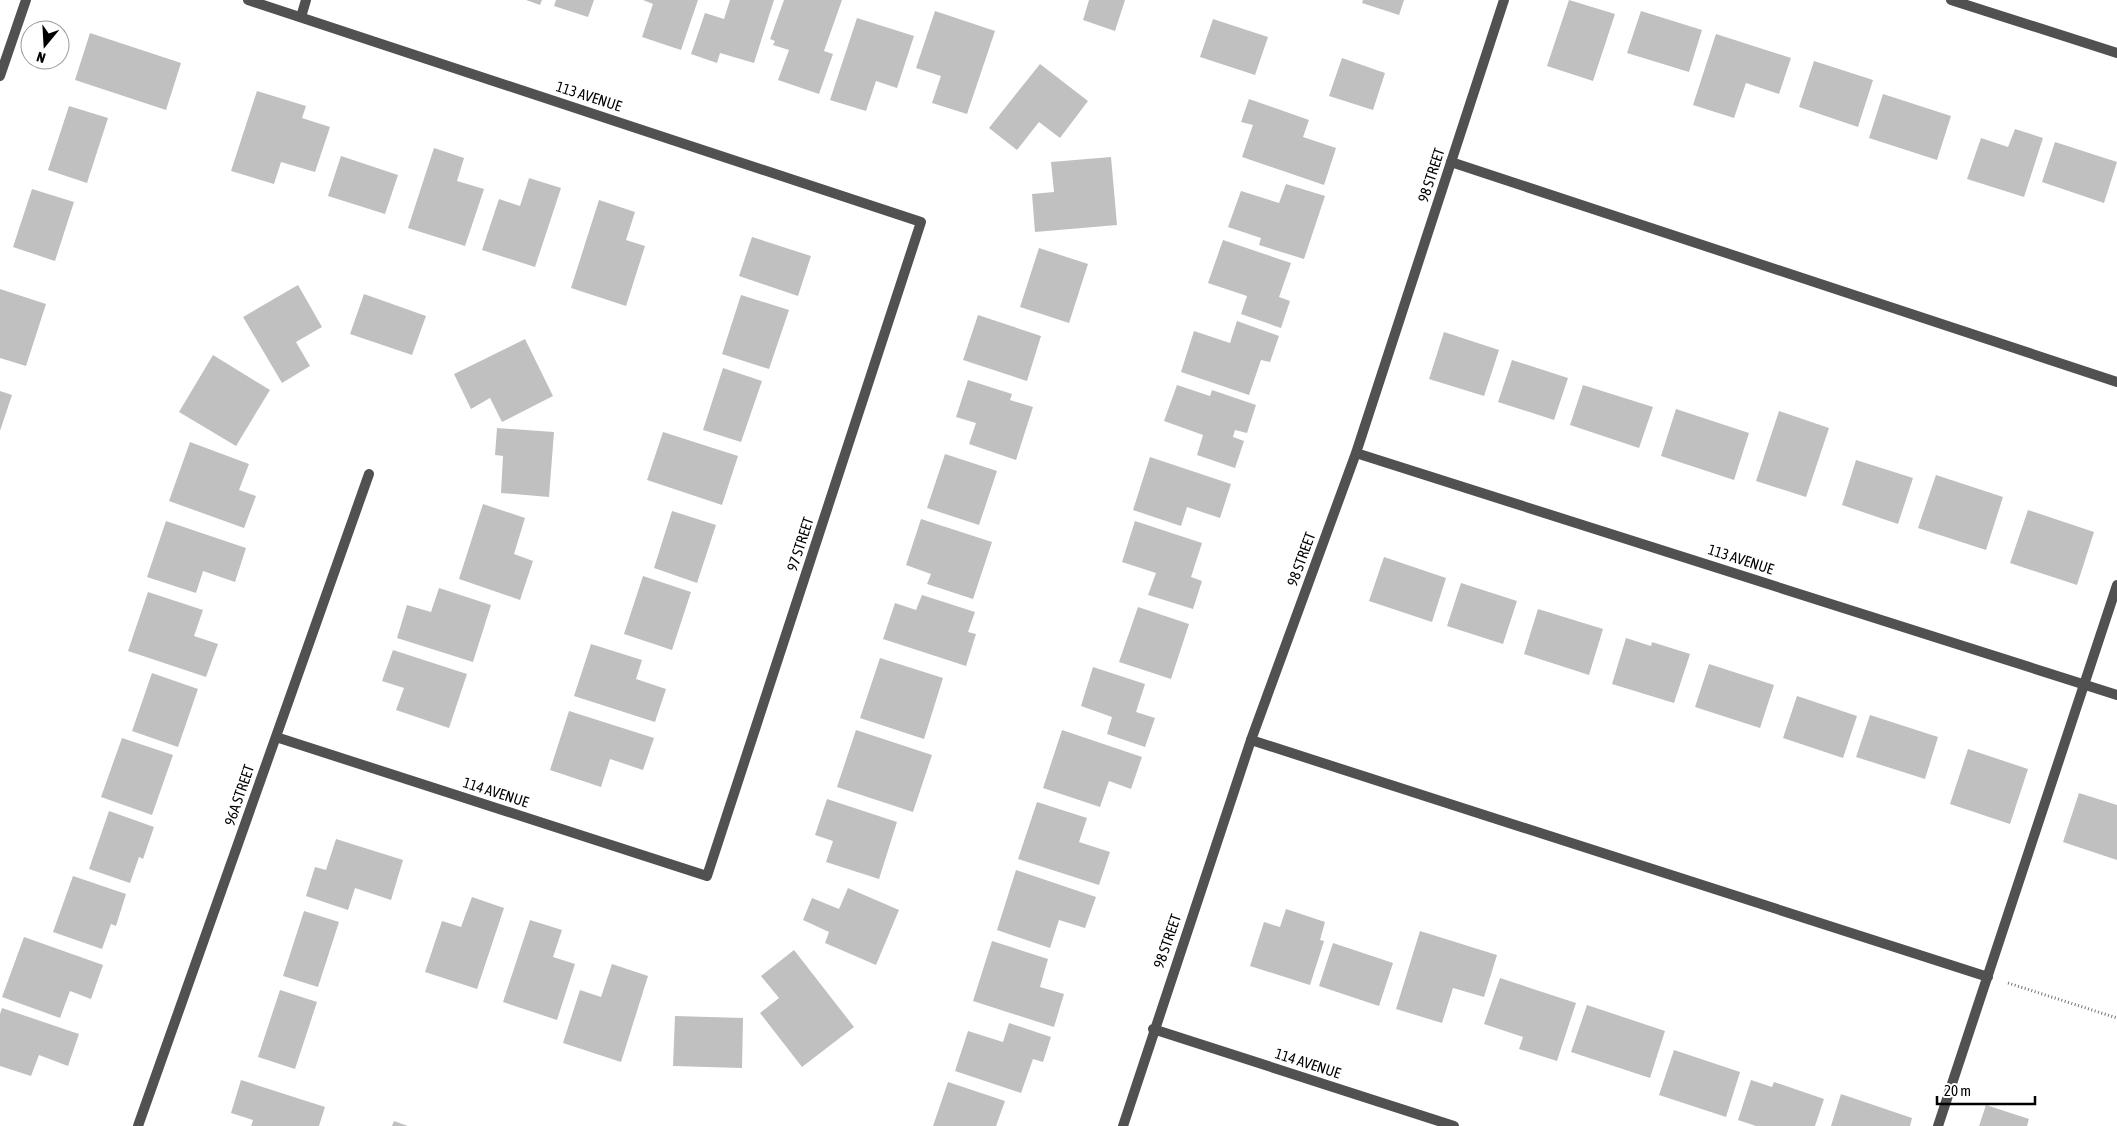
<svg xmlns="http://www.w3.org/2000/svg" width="2117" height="1126" viewBox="0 0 2117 1126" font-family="'Asap Condensed',sans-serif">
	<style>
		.building { fill: #c0c0c0 }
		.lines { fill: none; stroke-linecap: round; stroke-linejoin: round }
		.path { stroke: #737373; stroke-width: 3; stroke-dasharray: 1 2.5; stroke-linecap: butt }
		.service { stroke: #515151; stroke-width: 10 }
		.minor { stroke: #515151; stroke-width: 10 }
		.tertiary { stroke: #515151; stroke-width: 10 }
		.labels { text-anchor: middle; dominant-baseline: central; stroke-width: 4.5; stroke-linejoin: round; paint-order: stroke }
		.street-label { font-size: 15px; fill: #000; stroke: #fff }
	</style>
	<rect width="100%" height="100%" fill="#fff"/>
	<!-- building -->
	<path class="building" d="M526,0H542L540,5Z
		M556,0H594L588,17L554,6Z
		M643,0H698L681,50L642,37L653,4Z
		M730,0H774L754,63L720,53L717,63L691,54L705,13L724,19Z
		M784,0H842L824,51L833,54L819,94L778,80L789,50L773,45L775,41L770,39Z
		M1089,0H1125L1115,31L1083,20Z
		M1363,0H1404L1399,15L1362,3Z
		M1569,0L1615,14L1593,81L1547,66Z
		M935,11L995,31L967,114L932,103L941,76L916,68Z
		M1641,11L1702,30L1689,72L1627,53Z
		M857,18L914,36L897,88L876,81L866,111L830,100Z
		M1213,19L1268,37L1255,75L1200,57Z
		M90,33L181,63L166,110L75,80Z
		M1716,34L1791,58L1779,94L1746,83L1734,118L1693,105Z
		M1342,58L1385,73L1373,110L1329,96Z
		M1814,61L1873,80L1858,127L1799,107Z
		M1040,64L1088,101L1060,138L1039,122L1017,150L989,128Z
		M257,91L306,106L302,118L330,127L315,172L281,162L274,184L231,171Z
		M1883,94L1951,116L1937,160L1869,138Z
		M1249,99L1309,120L1303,137L1336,148L1324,185L1242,157L1253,125L1241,122Z
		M69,106L108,118L87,183L48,170Z
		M2015,129L2043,138L2024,197L1967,179L1981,138L2008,147Z
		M2055,142L2117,162L2104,203L2042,182Z
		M434,148L464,158L457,181L484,189L465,246L408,228Z
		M341,156L398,175L385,214L328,196Z
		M1111,157L1117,225L1035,232L1032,194L1054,192L1051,162Z
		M529,178L561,188L535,267L482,250L499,199L520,206Z
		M1286,184L1325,196L1304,259L1259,245L1261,238L1228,227L1241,191L1279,203Z
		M32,189L74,202L55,261L13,247Z
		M599,200L635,212L626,240L645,246L626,306L571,288Z
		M752,237L811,256L798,296L739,276Z
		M1223,240L1291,263L1279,297L1290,301L1281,328L1241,314L1247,296L1208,283Z
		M1039,248L1088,264L1069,323L1020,307Z
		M298,285L322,327L296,342L310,366L282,383L243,317Z
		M0,289L46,304L26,366L0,358Z
		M364,294L426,316L412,355L350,334Z
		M741,295L789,310L769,369L722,354Z
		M978,315L1041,336L1027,381L963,360Z
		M1237,321L1279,336L1270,362L1261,360L1249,395L1181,372L1194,331L1230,343Z
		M1444,332L1499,350L1484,396L1429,379Z
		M525,339L553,396L502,422L490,398L471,409L454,374Z
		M213,355L270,390L236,446L179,412Z
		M1512,360L1568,378L1554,420L1498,402Z
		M723,368L762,381L741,442L703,430Z
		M968,380L1012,394L1010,400L1033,407L1016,460L969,444L976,423L956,417Z
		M1177,385L1210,396L1212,390L1256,405L1247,433L1235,430L1233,437L1244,441L1235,468L1197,455L1203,435L1164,421Z
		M1583,385L1653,407L1639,448L1570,425Z
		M0,391L12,395L0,431Z
		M1676,409L1749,433L1734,480L1661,456Z
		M1779,411L1829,428L1806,497L1756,481Z
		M497,428L554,432L549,497L501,493L503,456L495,455Z
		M663,432L738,456L722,505L647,480Z
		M190,442L249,464L239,490L256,496L244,528L169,501Z
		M945,454L997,471L979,525L927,508Z
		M1150,457L1231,484L1220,518L1187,507L1181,526L1133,510Z
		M1856,460L1913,478L1898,524L1842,505Z
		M1936,475L2003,497L1986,550L1918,528Z
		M483,504L525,518L514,554L533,561L520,600L459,579Z
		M2028,510L2094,532L2077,585L2010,563Z
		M672,511L716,525L697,583L654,568Z
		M921,519L992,542L973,599L927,584L931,574L906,565Z
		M166,521L246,548L235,582L203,571L196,593L147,577Z
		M1135,521L1202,543L1191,577L1202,581L1193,609L1148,595L1156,573L1122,562Z
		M1384,557L1446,578L1432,622L1369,601Z
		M643,576L691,592L672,650L624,634Z
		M1461,583L1517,601L1503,644L1447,626Z
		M439,588L491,605L473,662L397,638L407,605L431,612Z
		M148,592L203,610L194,636L218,644L206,677L128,651Z
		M922,595L975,612L968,632L976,634L966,666L883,639L895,603L916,610Z
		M1138,607L1189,624L1171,679L1119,662Z
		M1538,609L1603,629L1589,675L1524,654Z
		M1626,638L1651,646L1652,642L1690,654L1674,703L1612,684Z
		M591,644L642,660L636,679L666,689L655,722L574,696Z
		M393,650L467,674L449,728L396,710L404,688L382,681Z
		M880,658L943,678L924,739L860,718Z
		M1709,664L1774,685L1760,728L1695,707Z
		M1093,667L1145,684L1136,712L1155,718L1145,747L1107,734L1112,717L1081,706Z
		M152,673L198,689L178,747L132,731Z
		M1797,696L1857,716L1843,758L1783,738Z
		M569,711L654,738L643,770L610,759L601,787L550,770Z
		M1870,715L1938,737L1925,779L1856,757Z
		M856,730L932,755L913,812L837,787Z
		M1062,730L1142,757L1131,789L1109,781L1100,807L1043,788Z
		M122,738L173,755L152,815L101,797Z
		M1968,749L2028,769L2010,824L1950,804Z
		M2079,793L2117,805V860L2063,842Z
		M827,799L897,822L879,879L826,862L833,841L815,835Z
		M1037,802L1087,818L1079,842L1110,852L1099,885L1018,859Z
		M109,811L154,827L143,859L139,857L130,883L89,869Z
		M336,839L403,860L391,900L355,888L348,910L306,896L315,867L326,870Z
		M1016,870L1096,897L1085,928L1059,920L1050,948L997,930Z
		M73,876L126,894L116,926L111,924L102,949L53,932Z
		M848,888L899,910L876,965L825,943L829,932L803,920L812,898L839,909Z
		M472,897L504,908L477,989L425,972L442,921L461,927Z
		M1286,909L1325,922L1320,940L1324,941L1310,985L1250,966L1264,922L1280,927Z
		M304,911L339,922L318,987L283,976Z
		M530,920L562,930L553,957L575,964L557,1020L503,1002Z
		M1420,931L1497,955L1484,997L1453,988L1442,1023L1396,1009Z
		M24,937L103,965L91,999L70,991L60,1018L2,997Z
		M992,941L1048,959L1040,987L1064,994L1054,1027L973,1001Z
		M1333,943L1393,963L1379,1006L1319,986Z
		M794,950L854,1027L802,1067L760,1013L779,998L761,976Z
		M612,964L648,976L621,1062L563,1043L580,990L601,997Z
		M1500,978L1576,1003L1557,1061L1519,1049L1523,1037L1484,1024Z
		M280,990L317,1002L295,1069L258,1057Z
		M1587,1005L1665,1031L1650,1078L1571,1052Z
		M2,1008L79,1034L68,1066L39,1055L31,1076L0,1066V1014Z
		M675,1016L743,1018L742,1068L673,1066Z
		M1009,1023L1051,1037L1043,1062L1033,1059L1021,1093L955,1071L968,1031L1003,1042Z
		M1674,1050L1740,1072L1726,1117L1659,1095Z
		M241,1080L325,1107L319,1126H251L253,1120L231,1113Z
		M1751,1080L1772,1087L1774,1082L1824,1099L1815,1126H1756L1738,1120Z
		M948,1082L1005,1101L996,1126H933Z
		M1841,1094L1912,1118L1910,1126H1831Z
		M1986,1105L2029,1119L2027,1126H1979Z
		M394,1121L408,1126H392Z"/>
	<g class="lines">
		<!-- path -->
		<path class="path" d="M2008,983L2117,1018"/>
		<!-- service -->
		<path class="service" d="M1451,162L2117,382
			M1251,740L1988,977
			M1938,1126L2117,585"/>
		<!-- minor -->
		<path class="minor" d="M248,0L921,222L707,876L276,737
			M301,17L306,0
			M0,76L26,0
			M1356,453L2117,695
			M1153,1029L1454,1126
			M138,1126L369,474
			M1123,1126L1251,740L1356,453L1504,0"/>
		<!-- tertiary -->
		<path class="tertiary" d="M1951,0L2117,53"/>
	</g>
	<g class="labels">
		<!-- street labels -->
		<g class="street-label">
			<text transform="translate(589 96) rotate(18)">113 AVENUE</text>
			<text transform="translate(1431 175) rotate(-72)">98 STREET</text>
			<text transform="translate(800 544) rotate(-72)">97 STREET</text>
			<text transform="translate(1301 559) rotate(-70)">98 STREET</text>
			<text transform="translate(1741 559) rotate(18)">113 AVENUE</text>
			<text transform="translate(496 792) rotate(18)">114 AVENUE</text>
			<text transform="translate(239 795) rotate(-71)">96A STREET</text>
			<text transform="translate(1167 941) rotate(-71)">98 STREET</text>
			<text transform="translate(1308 1063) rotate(18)">114 AVENUE</text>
		</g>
	</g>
	<!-- north arrow -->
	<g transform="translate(45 45) rotate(198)"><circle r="24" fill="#ffffff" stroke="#999999"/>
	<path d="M0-4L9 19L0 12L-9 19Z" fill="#000000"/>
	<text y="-8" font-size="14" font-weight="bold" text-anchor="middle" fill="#000000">N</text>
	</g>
	<!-- scale -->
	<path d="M1937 1096v8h98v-8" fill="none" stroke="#000000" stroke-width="2.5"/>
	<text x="1944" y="1096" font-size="15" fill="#000000" stroke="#ffffff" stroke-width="4" paint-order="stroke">20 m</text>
</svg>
